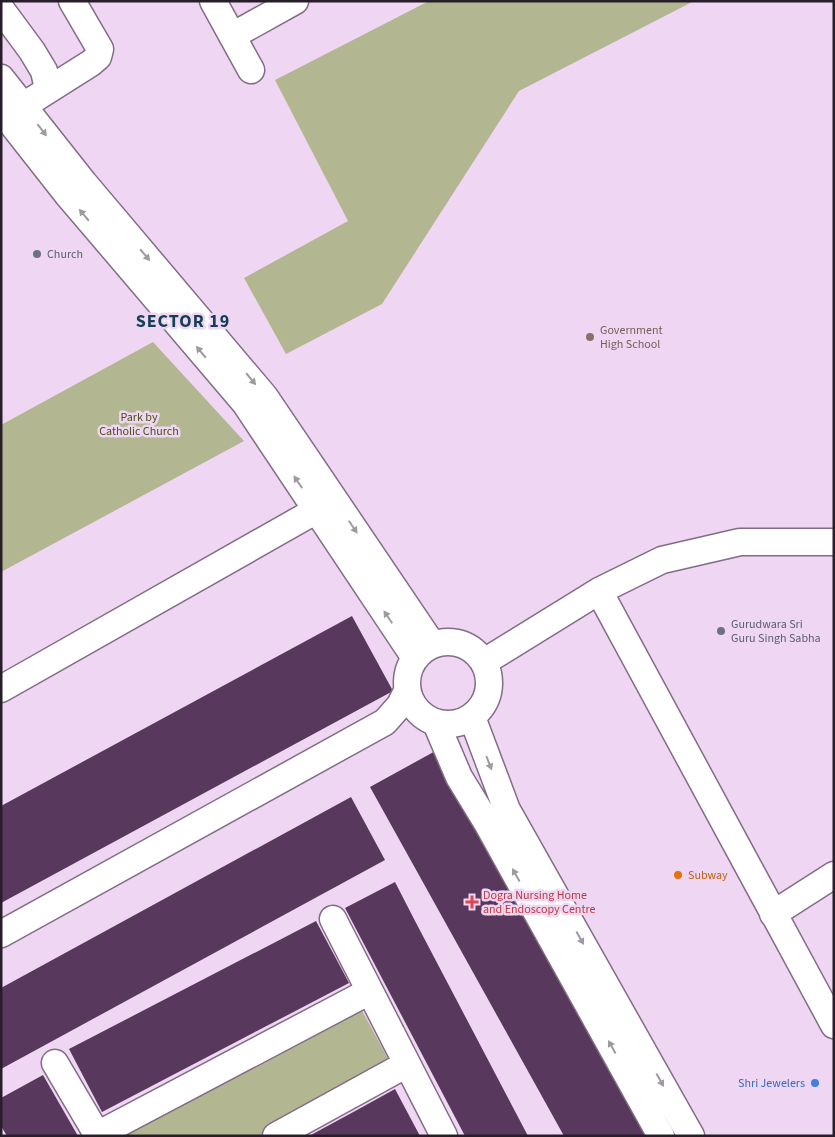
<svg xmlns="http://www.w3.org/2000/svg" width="835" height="1137" viewBox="0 0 835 1137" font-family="'Source Sans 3',sans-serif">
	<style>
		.green { fill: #b2b791 }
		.building { fill: #58385d }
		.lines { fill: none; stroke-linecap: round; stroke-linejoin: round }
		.minor-casing { stroke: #836c86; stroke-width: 29 }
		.minor { stroke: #fff; stroke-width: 26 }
		.oneway { fill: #9e9a9f }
		.worship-dot { fill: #6b7280; stroke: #efd6f3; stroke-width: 2 }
		.education-dot { fill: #8d6e63; stroke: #efd6f3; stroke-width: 2 }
		.food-dot { fill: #e8710a; stroke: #efd6f3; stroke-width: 2 }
		.health-dot { fill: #e0444e; stroke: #efd6f3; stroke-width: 2 }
		.shop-dot { fill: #3f7fe0; stroke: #efd6f3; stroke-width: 2 }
		.labels { text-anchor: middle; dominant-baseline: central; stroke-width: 5; stroke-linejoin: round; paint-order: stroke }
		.worship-label { font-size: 12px; fill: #5b616d; stroke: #efd6f3; text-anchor: start }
		.education-label { font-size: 12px; fill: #785e54; stroke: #efd6f3; text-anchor: start }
		.park-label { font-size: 12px; fill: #4b5112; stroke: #efd6f3 }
		.food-label { font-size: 12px; fill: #c56008; stroke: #efd6f3; text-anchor: start }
		.health-label { font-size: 12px; fill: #be3a42; stroke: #efd6f3; text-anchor: start }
		.shop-label { font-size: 12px; fill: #366cbe; stroke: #efd6f3; text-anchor: end }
		.district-label { font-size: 18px; font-weight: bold; letter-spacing: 1px; fill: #144055; stroke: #efd6f3 }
	</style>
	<rect width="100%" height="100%" fill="#efd6f3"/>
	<!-- green -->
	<path class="green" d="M429,1H694L519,91L382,304L286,354L244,278L348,221L275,80Z
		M153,342L244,441L1,572V425Z
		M360,1007L391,1064L260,1136H125Z"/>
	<!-- building -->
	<path class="building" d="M352,616L393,691L1,903V806Z
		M439,749L653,1136H564L370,787Z
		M351,797L385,860L1,1069V988Z
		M395,882L414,919L528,1136H465L345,908Z
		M316,921L349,983L102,1112L69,1049Z
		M43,1075L78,1136H7L1,1126V1098Z
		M395,1089L420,1136H309L357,1110Z"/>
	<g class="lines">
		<!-- minor casing -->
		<g class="minor-casing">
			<path id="minor" d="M213,1L251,70
				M1,9L32,51L44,71L48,89
				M232,36L295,1
				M1,78L84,183L265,397L432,644
				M1,110L67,194L245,403L415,658
				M8,114L23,106L91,63L98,57L100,49L72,1
				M599,591L834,1025
				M407 683a41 41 0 1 1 82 0a41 41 0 1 1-82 0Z
				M484,662L599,591L662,560L740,542H834
				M1,689L331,502
				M472,717L507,810L691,1136
				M436,723L459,777L487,823L661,1136
				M773,914L834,875
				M333,919L444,1136
				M1,934L385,722L400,705L407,691
				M55,1063L98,1136
				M97,1135L370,991
				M276,1136L407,1064"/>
		</g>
		<!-- minor -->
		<use href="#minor" class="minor"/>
	</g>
	<!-- one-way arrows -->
	<defs><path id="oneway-solid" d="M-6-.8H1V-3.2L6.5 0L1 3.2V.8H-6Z" transform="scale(1.25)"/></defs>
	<g class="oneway">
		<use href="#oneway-solid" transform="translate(42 130) rotate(52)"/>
		<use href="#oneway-solid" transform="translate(84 215) rotate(-130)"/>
		<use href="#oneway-solid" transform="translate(145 255) rotate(50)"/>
		<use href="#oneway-solid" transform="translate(201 352) rotate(-130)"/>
		<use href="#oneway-solid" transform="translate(251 379) rotate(50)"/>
		<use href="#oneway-solid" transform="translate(298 482) rotate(-124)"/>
		<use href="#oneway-solid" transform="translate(353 527) rotate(56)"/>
		<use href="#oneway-solid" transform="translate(388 617) rotate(-124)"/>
		<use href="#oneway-solid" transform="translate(489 763) rotate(69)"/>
		<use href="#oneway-solid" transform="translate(516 875) rotate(-119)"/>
		<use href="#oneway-solid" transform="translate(580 938) rotate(61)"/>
		<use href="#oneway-solid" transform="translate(612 1047) rotate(-119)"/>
		<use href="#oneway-solid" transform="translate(660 1080) rotate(61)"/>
	</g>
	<!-- markers -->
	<g class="worship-dot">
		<circle cx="37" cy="254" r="5"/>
		<circle cx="721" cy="631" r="5"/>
	</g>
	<circle class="education-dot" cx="590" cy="337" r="5"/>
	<circle class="food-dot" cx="678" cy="875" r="5"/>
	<path class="health-dot" d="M469.5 894.5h5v5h5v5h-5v5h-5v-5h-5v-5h5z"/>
	<circle class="shop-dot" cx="815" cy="1083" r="5"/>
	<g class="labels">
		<!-- worship labels -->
		<g class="worship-label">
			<text x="47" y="254">Church</text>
			<text x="731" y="624">Gurudwara Sri<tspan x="731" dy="14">Guru Singh Sabha</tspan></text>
		</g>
		<!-- education labels -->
		<g class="education-label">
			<text x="600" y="330">Government<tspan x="600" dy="14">High School</tspan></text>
		</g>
		<!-- park labels -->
		<g class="park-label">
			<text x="139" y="417">Park by<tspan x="139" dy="14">Catholic Church</tspan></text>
		</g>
		<!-- food labels -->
		<g class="food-label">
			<text x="688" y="875">Subway</text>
		</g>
		<!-- health labels -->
		<g class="health-label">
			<text x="483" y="895">Dogra Nursing Home<tspan x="483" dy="14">and Endoscopy Centre</tspan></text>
		</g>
		<!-- shop labels -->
		<g class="shop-label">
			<text x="805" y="1083">Shri Jewelers</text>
		</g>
		<!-- district labels -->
		<g class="district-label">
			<text x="183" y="321">SECTOR 19</text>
		</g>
	</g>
	<!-- border -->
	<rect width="835" height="1137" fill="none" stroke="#271e29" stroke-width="5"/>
</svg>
